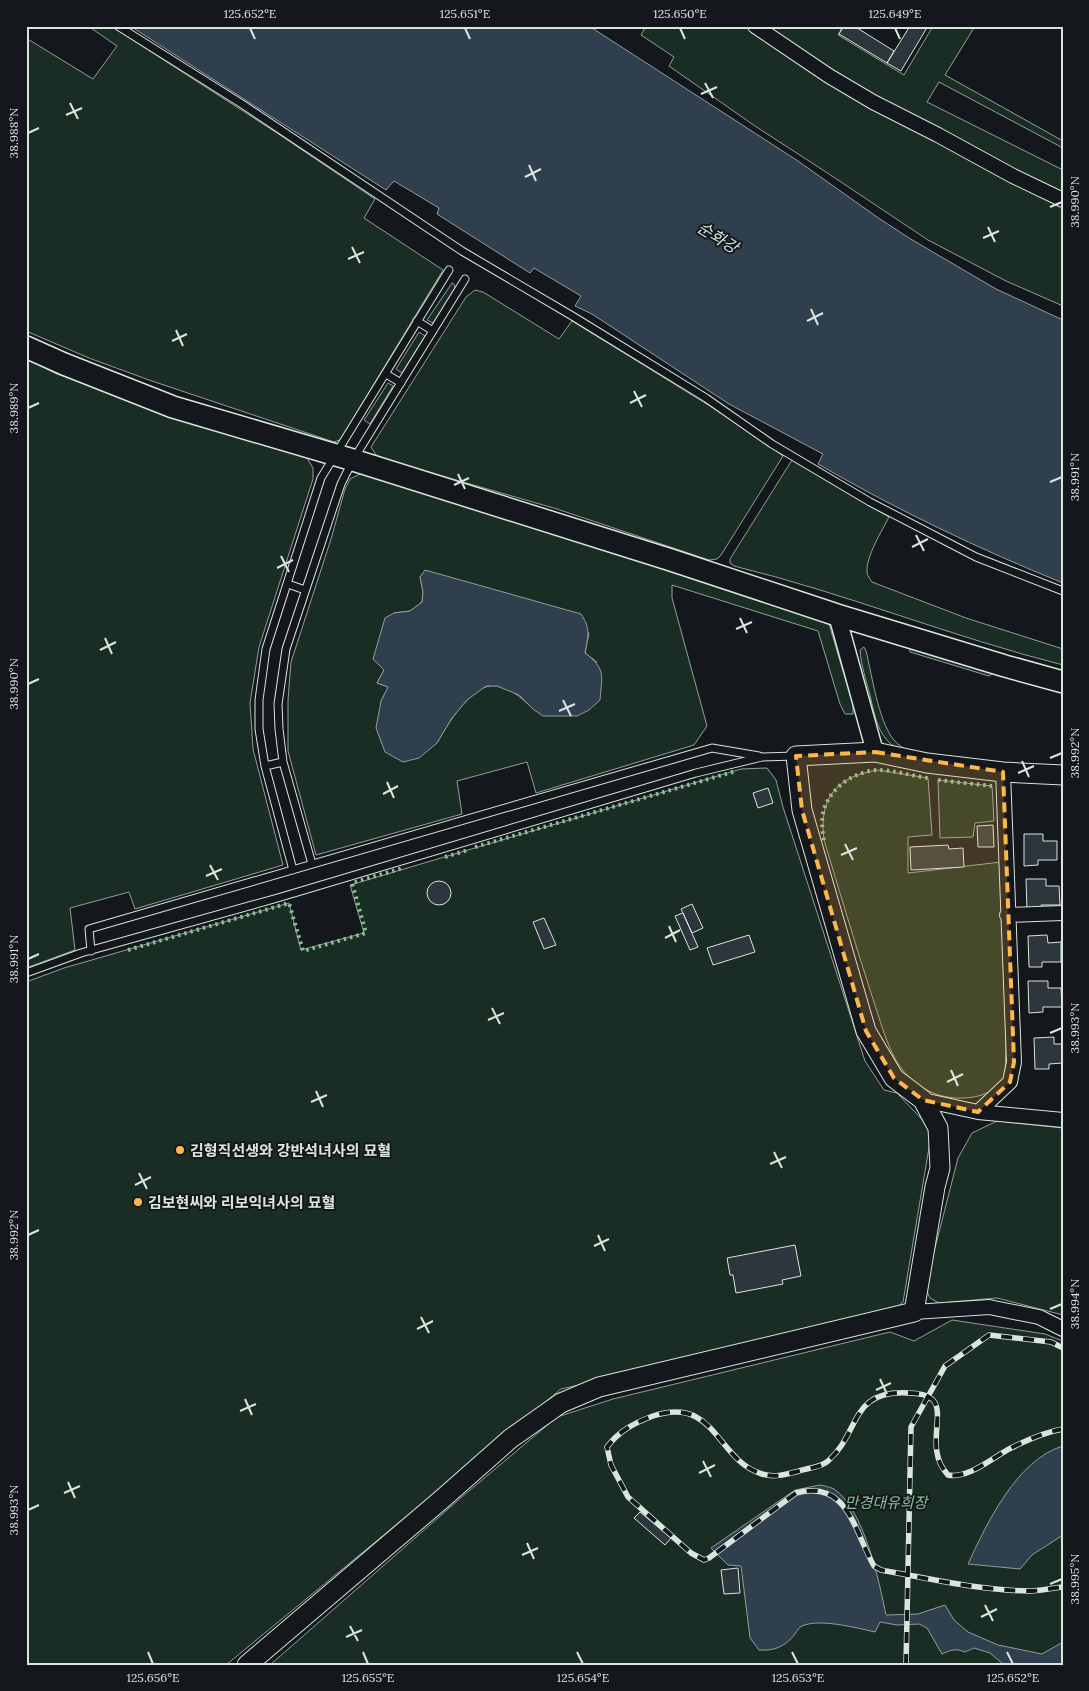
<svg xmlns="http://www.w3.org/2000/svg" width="1089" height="1691" viewBox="0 0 1089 1691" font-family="Lora,'Noto Sans KR',serif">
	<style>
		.green { fill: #1a2d24; stroke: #939e99; fill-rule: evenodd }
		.water { fill: #2f3f4d; stroke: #939e99 }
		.building { fill: #2c363c; stroke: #d8e6dc }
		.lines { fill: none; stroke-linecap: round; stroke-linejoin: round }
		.service-casing { stroke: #d8e6dc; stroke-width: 9 }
		.minor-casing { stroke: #d8e6dc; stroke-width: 16 }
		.tertiary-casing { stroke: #d8e6dc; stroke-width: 19 }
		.secondary-casing { stroke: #d8e6dc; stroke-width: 21 }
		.primary-casing { stroke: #d8e6dc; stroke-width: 24 }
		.service { stroke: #14181c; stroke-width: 7 }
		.minor { stroke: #14181c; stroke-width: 14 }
		.tertiary { stroke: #14181c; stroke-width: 16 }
		.secondary { stroke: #14181c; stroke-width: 19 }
		.primary { stroke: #14181c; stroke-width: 21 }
		.rail-casing { stroke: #d8e6dc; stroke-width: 5.5 }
		.rail { stroke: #14181c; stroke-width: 4; stroke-dasharray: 11; stroke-linecap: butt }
		.hedge { stroke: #8ac095; stroke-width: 4; stroke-dasharray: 2.5 4; stroke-linecap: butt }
		.marked { fill: #ffb74d; fill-opacity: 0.2; stroke: #ffb74d; stroke-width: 4; stroke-dasharray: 10 6; stroke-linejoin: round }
		.ticks { fill: none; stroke: #d8e6dc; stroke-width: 2 }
		.poi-dot { fill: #ffb74d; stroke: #14181c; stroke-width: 2 }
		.labels { text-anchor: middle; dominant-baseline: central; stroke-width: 4; stroke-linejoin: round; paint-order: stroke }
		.poi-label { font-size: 15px; font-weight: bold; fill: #d8e6dc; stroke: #14181c; text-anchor: start }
		.park-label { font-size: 15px; font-style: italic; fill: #8ac095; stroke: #14181c }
		.water-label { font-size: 16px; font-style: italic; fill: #d8e6dc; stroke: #14181c }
		.neatline { fill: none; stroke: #d8e6dc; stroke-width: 2 }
		.ticks-label { font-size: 12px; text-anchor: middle; fill: #d8e6dc }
	</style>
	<rect width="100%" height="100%" fill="#14181c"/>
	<!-- green -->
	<path class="green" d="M88,26H111L277,133L375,199L364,218L443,270L340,440L334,442L149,380L89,358L26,331V38L93,79L117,46Z
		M646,26H746L803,65L1063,205V306L1006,281L928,240L829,174L755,126L669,66L674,57L641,35Z
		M762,26H843L838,35L904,75L933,26H975L945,75L1063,141V148L939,82L927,102L1063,170V194L1032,180L828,70Z
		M452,283L454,284L455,288L433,323L427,320Z
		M475,290L483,292L559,339L572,321L731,419L783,456L721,555L717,559L709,560L557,509L390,461L376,455L371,447L466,297Z
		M419,332L425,336L402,373L396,369Z
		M26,359L57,374L307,458L313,468V479L259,647L250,703L253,749L283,865L135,909L129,892L70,908L75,950L26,968Z
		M388,383L393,386L370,424L364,420Z
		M792,460L889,517C882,531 866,556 867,572C867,575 870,579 872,582L966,618L1063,649V665C952,637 845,593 734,566L730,563V559Z
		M360,474H366L822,618L829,624L853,705V714H845L840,704L818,631L672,585V598L707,726L694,745L536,793L527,762L457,781L462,814L316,855L288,751V700L291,662L331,539L345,489L350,479ZM420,577L589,633L585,653L597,662L533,709C523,699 512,689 497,686C473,681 447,725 437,743L381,701L389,687L377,683L384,670L394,613L410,611L422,602L423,592Z
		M864,647L866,651C872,675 878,719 893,739C912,763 965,761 993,763V766C961,764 902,765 883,735C876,724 873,708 870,695C866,680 861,665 860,650Z
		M912,647L991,671L992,674L989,676L910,652V649Z
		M767,768L776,780L783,807L865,1061L884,1090L897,1093L932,1130L903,1302L888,1315L561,1389L226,1665H26V982L64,968L289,903L301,950L364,933L350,885L741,769Z
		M878,770L928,778L932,835L908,837V873L1001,862L1007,1014L1005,1076C997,1091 980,1098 963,1098C937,1099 914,1087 899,1065C887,1048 877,1010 870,990C854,940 839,890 824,840C818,798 837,776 878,770Z
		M938,780L992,786L994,821L975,823L973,837L940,838Z
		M997,1121L1063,1128V1315L997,1298L939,1303L930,1298L925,1287L958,1158L972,1133Z
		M952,1320L1045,1334L1063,1341V1665H270L463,1496L557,1417L613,1399L890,1332L914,1341Z"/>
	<!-- water -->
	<path class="water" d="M130,26H589L798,161L877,217L909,238L996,289L1063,320V583C979,549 897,510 818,464L823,454L729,404L592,314L575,306L581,296L534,268L530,273L437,214L439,208L394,181L386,190Z
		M425,570L581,614C591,629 588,636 585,653C606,669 602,675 600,700L589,710L577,716H543L533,709L519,695L497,686H486L467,700L452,718L437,743L419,758L403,762L385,752L376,728L381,701L388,687L377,683L384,670L373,659L385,618L394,613L410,611L422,602L423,592L420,577Z
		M1063,1446V1535L1032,1555L1020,1569L968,1564C986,1525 1017,1459 1063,1446Z
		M820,1485C825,1486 830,1487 834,1489C864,1509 879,1581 886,1615L918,1614L945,1605L954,1620L968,1632L998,1645L1042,1654L1063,1642V1665H1004L990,1653L974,1648L965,1652C955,1648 951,1650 942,1654L927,1628L919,1624L897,1625L880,1622L875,1632C857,1628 819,1618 802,1626C799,1627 797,1631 795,1634C785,1647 774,1651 759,1650L750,1638L741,1566L728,1565L711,1548L795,1490Z"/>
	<!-- building -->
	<path class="building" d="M844,26H854L894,51L887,63L839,34Z
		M910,26H928L901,71L887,63Z
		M768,788L773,803L758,808L753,793Z
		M993,825L994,847H978L977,826Z
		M1024,834H1043V841H1057V860H1038V865L1024,866Z
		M948,845L949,849L963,848L964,867L911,870L910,847Z
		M1026,879H1046V886H1059L1060,905H1041V910L1027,911Z
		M427 893a12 12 0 1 1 24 0a12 12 0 1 1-24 0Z
		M692,904L703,928L692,933L681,909Z
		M683,913L698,947L690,950L675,916Z
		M544,918L556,945L544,949L533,922Z
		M749,935L755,952L713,965L707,948Z
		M1047,935L1048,943L1061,942V962H1042V967H1029L1028,936Z
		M1028,981H1048V988H1061L1062,1007H1043V1012L1029,1013Z
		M1054,1037V1044H1063V1063L1049,1064V1069H1035L1034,1038Z
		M795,1245L801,1276L782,1280L783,1284L736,1293L733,1275H730L727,1258Z
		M640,1512L671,1538L665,1545L634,1518Z
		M738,1568L740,1593L724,1594L721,1570Z"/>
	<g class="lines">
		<!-- service casing -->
		<g class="service-casing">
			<path id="service" d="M118,26L242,104L462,251L574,317L706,398L772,444L870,502L976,557L1063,591
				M417,321L433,331
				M386,374L401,383
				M288,584L305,590
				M265,766L283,762
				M312,864L283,762L279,729L278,704L286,649L341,484L353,460L465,279
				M293,870L265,766L259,729V700L266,649L321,478L449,270
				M91,951L89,929L712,748L759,756
				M26,973L81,953L281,897L696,773L762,757L796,756"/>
		</g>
		<!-- minor casing -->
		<g class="minor-casing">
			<path id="minor" d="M755,26L829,76L873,102L938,135L1013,176L1063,200
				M1007,915L1063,913
				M923,1100L978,1112L1010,1082L1014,1062L1003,772
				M978,1112L1063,1120
				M914,1312L989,1307L1039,1317L1063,1329"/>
		</g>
		<!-- tertiary casing -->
		<g class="tertiary-casing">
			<path id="tertiary" d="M837,615L875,752"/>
		</g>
		<!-- secondary casing -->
		<g class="secondary-casing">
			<path id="secondary" d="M247,1665L441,1500L510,1439L561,1403L599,1387L914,1312L935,1187L940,1168L938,1128L923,1100L894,1078L866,1031L802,810L796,756L875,752L927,763L1003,772L1063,775"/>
		</g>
		<!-- primary casing -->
		<g class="primary-casing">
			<path id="primary" d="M26,347L64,364L173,407L353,460L671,560L837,615L1005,666L1063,682"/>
		</g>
		<!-- service -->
		<use href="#service" class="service"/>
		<!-- minor -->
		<use href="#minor" class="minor"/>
		<!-- tertiary -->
		<use href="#tertiary" class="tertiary"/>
		<!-- secondary -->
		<use href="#secondary" class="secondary"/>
		<!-- primary -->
		<use href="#primary" class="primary"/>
		<!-- rail casing -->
		<g class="rail-casing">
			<path id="rail" d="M1063,1429C1045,1432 1027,1440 1011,1448C993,1457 969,1479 948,1475C924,1450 946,1414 933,1400C927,1394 917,1393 908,1393C849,1390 861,1432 828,1461C822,1467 808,1468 799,1471C787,1474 775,1478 762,1474C716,1460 716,1395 653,1416C634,1423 619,1431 607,1447L611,1465L628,1497L691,1553L704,1560L709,1558L796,1493C848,1479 854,1531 874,1566L881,1570C930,1579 978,1590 1028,1591C1039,1591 1051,1588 1063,1587
				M906,1665L911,1427L945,1366L989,1335L1051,1342L1063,1348"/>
		</g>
		<!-- rail -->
		<use href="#rail" class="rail"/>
		<!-- hedge -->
		<path class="hedge" d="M938,780L992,786
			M824,840C822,830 821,819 824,809C831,787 855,771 878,770C894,770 912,776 928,778
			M475,847L736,771
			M445,857L468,850
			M128,950L289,903L303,951L366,933L352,883L403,868"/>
	</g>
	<!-- marked area -->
	<path class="marked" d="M875,752L1003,772L1014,1062L1010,1082L978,1112L923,1100L894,1078L866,1031L802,810L796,756Z"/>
	<!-- ticks -->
	<path class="ticks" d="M250,28L255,39M465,28L470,39M680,28L685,39M895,28L900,39M705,83L713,98M701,94L717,87M70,103L78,119M66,115L82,108M28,133L39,128M529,165L536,181M525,177L541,169M1050,207L1062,202M988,227L995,242M983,238L999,231M352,247L360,263M348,259L364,252M811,309L818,325M807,321L823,313M176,330L183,346M172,341L187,334M634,391L642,407M630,403L646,395M28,408L39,403M458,474L465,489M1050,482L1062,477M454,485L469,478M916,535L924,551M912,547L928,539M281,556L289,572M277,568L293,560M740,618L747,633M736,629L752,622M105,638L112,654M100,650L116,642M28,684L39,679M563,700L571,716M559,711L575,704M1050,758L1062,753M1022,761L1029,777M1018,773L1034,766M387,782L394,798M383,794L398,786M845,844L853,860M841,855L857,848M210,865L218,880M206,876L222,869M669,926L676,942M665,938L680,930M28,959L39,954M492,1008L500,1024M488,1020L504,1013M1050,1033L1062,1028M951,1070L958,1086M947,1082L963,1074M316,1091L323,1107M311,1102L327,1095M774,1152L782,1168M770,1164L786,1157M139,1173L147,1189M135,1185L151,1177M28,1235L39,1230M598,1235L605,1251M594,1246L609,1239M1050,1309L1062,1304M421,1317L429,1333M417,1329L433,1321M880,1379L887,1394M876,1390L891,1383M245,1399L252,1415M240,1411L256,1404M703,1461L711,1477M699,1473L715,1465M68,1482L75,1498M64,1493L80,1486M28,1510L39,1505M527,1543L534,1559M522,1555L538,1548M1050,1584L1062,1579M985,1605L993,1621M981,1617L997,1609M350,1626L358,1641M346,1637L362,1630M148,1652L153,1664M363,1652L368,1664M577,1652L583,1664M792,1652L798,1664M1007,1652L1013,1664"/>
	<!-- markers -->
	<g class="poi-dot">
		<circle cx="180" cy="1150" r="5"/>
		<circle cx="138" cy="1202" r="5"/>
	</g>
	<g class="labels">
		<!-- poi labels -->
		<g class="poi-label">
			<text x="190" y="1150">김형직선생와 강반석녀사의 묘혈</text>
			<text x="148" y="1202">김보현씨와 리보익녀사의 묘혈</text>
		</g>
		<!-- park labels -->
		<g class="park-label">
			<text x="886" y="1502">만경대유희장</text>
		</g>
		<!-- water labels -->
		<g class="water-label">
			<text transform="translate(718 237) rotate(32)">순화강</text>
		</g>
	</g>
	<!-- border -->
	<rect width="1089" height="1691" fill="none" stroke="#14181c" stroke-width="55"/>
	<rect x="28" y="28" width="1034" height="1636" class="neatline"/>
	<g class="ticks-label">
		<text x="250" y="18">125.652°E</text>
		<text x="465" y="18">125.651°E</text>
		<text x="680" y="18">125.650°E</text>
		<text x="895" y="18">125.649°E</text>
		<text transform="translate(14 133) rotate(-90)" y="4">38.988°N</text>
		<text transform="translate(1075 202) rotate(-90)" y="4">38.990°N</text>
		<text transform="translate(14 408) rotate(-90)" y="4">38.989°N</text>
		<text transform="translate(1075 477) rotate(-90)" y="4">38.991°N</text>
		<text transform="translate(14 684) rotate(-90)" y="4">38.990°N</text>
		<text transform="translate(1075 753) rotate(-90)" y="4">38.992°N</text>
		<text transform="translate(14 959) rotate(-90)" y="4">38.991°N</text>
		<text transform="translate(1075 1028) rotate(-90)" y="4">38.993°N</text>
		<text transform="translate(14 1235) rotate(-90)" y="4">38.992°N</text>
		<text transform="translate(1075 1304) rotate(-90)" y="4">38.994°N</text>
		<text transform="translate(14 1510) rotate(-90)" y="4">38.993°N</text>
		<text transform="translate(1075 1579) rotate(-90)" y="4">38.995°N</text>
		<text x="153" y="1682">125.656°E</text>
		<text x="368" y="1682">125.655°E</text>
		<text x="583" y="1682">125.654°E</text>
		<text x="798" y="1682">125.653°E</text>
		<text x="1013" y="1682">125.652°E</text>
	</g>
</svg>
